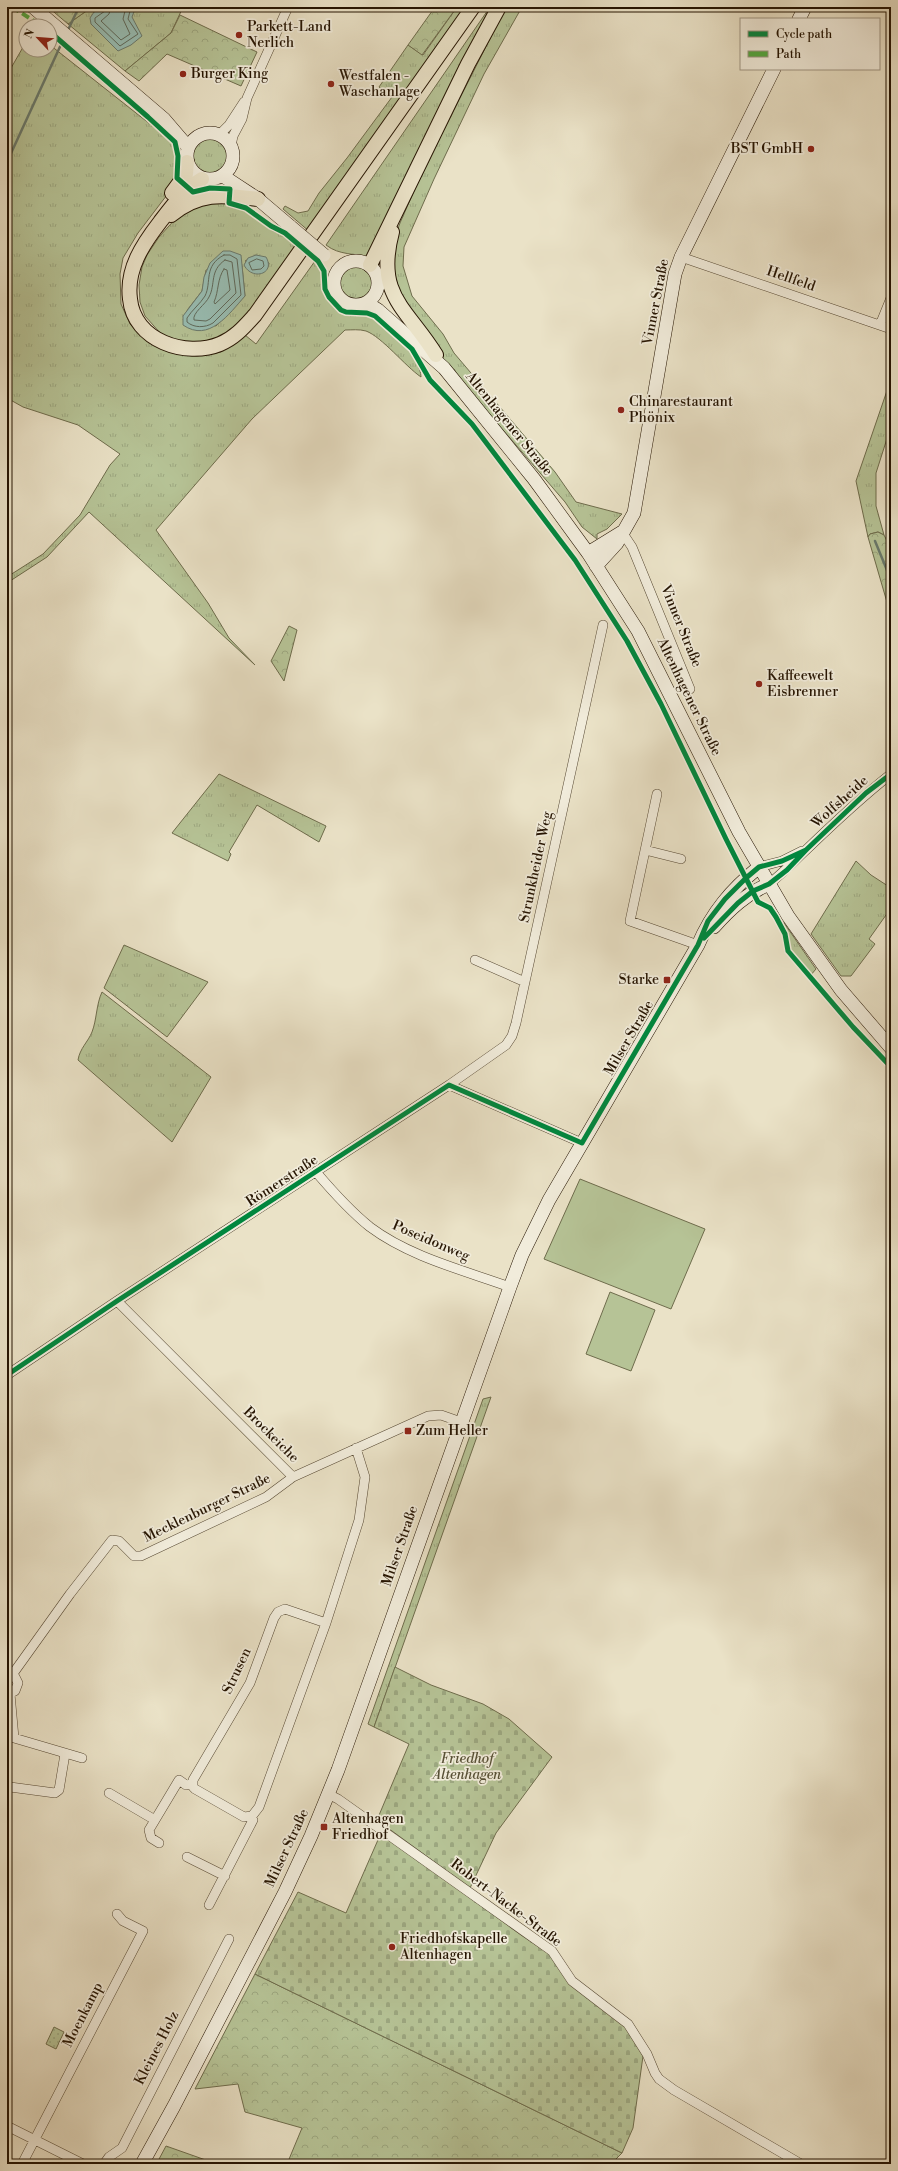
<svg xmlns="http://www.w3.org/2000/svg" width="898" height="2171" viewBox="0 0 898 2171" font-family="'Libre Bodoni',serif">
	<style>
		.grass { fill: url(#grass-tufts); stroke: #6e6c4c; fill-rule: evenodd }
		.forest { fill: url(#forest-crowns); stroke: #6e6c4c }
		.cemetery { fill: url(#cemetery-stones); stroke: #6e6c4c }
		.park { fill: url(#park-dots); stroke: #6e6c4c }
		.pitch { fill: #b6c396; stroke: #6e6c4c }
		.water { fill: #98beb4; stroke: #6a7a6d }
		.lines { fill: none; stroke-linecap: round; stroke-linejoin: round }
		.shore { stroke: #5e695b; stroke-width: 1 }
		.stream { stroke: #6a7a6d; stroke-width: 2.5 }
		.street-casing { stroke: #564833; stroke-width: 10 }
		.secondary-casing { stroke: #251402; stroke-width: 14 }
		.primary-casing { stroke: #251402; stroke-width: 16 }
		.street { stroke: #f1ecdb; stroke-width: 9 }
		.secondary { stroke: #f1ecdb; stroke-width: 13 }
		.primary { stroke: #eae2c7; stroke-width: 14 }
		.secondary-bridge-casing { stroke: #251402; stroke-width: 14; stroke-linecap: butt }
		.secondary-bridge { stroke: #f1ecdb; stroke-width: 13 }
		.quiet { stroke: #53a840; stroke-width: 4; stroke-dasharray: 8 4; stroke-linecap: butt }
		.cycleway-casing { stroke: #f1ecdb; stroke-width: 8 }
		.cycleway { stroke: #00873e; stroke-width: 5 }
		.poi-dot { fill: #8f2418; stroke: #f1ecdb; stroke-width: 1.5 }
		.labels { text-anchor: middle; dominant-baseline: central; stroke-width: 3.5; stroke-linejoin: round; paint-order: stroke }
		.poi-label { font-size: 14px; fill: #251402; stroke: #f1ecdb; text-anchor: start }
		.street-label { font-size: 14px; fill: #251402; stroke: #f1ecdb }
		.park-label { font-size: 14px; font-style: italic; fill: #585136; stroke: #f1ecdb }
	</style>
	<defs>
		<pattern id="grass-tufts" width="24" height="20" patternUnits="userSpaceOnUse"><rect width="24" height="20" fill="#b6c396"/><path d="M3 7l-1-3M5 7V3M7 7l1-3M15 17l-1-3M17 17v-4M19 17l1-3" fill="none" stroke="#9ca780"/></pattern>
		<pattern id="forest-crowns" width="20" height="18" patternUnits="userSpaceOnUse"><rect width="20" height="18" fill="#b6c396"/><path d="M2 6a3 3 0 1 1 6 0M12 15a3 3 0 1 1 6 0" fill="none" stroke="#9ca780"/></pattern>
		<pattern id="cemetery-stones" width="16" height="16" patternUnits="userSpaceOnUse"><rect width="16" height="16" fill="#b6c396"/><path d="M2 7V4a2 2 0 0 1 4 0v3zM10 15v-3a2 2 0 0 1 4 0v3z" fill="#9ca780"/></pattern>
		<pattern id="park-dots" width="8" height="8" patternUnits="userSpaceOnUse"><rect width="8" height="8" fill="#b6c396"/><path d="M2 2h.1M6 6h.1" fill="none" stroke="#9ca780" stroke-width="1.8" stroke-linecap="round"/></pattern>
	</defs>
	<rect width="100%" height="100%" fill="#eae2c7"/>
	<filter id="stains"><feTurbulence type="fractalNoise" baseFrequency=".005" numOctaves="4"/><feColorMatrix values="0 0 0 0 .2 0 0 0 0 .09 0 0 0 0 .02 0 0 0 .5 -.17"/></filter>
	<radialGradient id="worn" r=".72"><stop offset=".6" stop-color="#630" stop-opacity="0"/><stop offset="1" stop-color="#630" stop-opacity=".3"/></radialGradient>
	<!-- grass -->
	<path class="grass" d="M92,7H183L171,33L125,71L68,24Z
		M457,7H469L310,232L283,209L285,206L298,213L308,211L319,193L347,158L392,97L379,87L408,45L423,55Z
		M490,7L369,259C354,252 340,256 326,245Z
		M506,7H522L484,74L434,179L404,247L403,266L412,296L443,334L454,353L555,472L576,502L622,514L607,529L597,534V539L582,527L565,502L454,373L455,370L449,367L396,293L392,245L400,223L421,175Z
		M26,42V50H50V45L174,143L178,156L173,187L138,233L123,258L120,274L121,304L130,324L144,339L181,353L197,356L221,352L245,335L256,344L315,261C328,274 316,290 335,308C347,319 359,313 372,317C389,322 421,359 421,377C405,366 382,337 366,331C359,329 352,330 345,330L252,419L156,530L208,603L229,638L255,665L89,512L47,557L7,583V577L43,554L80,515L110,465L120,454L78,425L23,407L7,398V75Z
		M193 156a17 17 0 1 1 34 0a17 17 0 1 1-34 0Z
		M227,201L228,205L245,209L273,231L284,235L299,247L281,273L230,335L191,346L162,335L145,316L140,302L139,285L142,267L147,255L159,237L178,216L196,205ZM256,255L269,263L268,267L264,272L245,261ZM242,266L245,296L216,326L183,320L188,309L202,291L206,270Z
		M339 283a17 17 0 1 1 34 0a17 17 0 1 1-34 0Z
		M891,379V426L876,473V506L884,535L878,532L870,534L868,537L856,481Z
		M219,774L326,826L319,842L257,805L229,852L231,854L228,861L172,833Z
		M856,861L871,875L891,888V908L869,939L875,944L851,976H841L811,934Z
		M782,923H784L816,969L810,976L790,950Z
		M124,945L208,982L167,1037L104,988Z
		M102,992L211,1077L172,1142L78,1060C80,1048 88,1042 92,1032C97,1019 96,1005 102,992Z
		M491,1397L374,1727L368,1724L483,1399Z
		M7,1753H10L7,1824Z"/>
	<!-- forest -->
	<path class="forest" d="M48,7H92L68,24Z
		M435,7H457L422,55L408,45Z
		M180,15L257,52L241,86L167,54L139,81L125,71L171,33Z
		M878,532L884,535L891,549V616L868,537L870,534Z
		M289,626L297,630L284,681L271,661Z
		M255,1974L622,2153L611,2164H287L302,2128L245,2112L238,2084L195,2089Z
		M166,2146L217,2164H166L158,2161Z"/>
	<!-- cemetery -->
	<path class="cemetery" d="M395,1667L431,1685L483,1704L509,1719L552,1757L496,1833L470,1888L377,1820L409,1744L374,1727Z
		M381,1833L521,1935L551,1955L627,2028L643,2056L633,2128L622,2153L255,1974L298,1892L346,1913Z"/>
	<!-- park -->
	<path class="park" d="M54,2027L64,2032L56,2049L46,2044Z"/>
	<!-- pitch -->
	<path class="pitch" d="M580,1179L705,1229L671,1309L544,1259Z
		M610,1292L655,1310L631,1371L586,1354Z"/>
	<!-- water -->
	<path class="water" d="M106,7H138L135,9L132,17L142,36L131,45L118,51L91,24L90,18L94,12Z
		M223,251H230L241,255L245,296C229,314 209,343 183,325V316L202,291L204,277L210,263Z
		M256,255L266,257C276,274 252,281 244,265L248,258Z"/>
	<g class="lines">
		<!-- shore -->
		<path class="shore" d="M106,7L105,11L95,18V22L120,46L138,34L128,19L131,7
			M111,7L109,14L101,21L121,40L130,34L123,19L126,7
			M224,255H230L237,259L241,295L213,323C205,328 194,328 187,322V318C192,310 200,304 205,296C212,282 203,266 224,255Z
			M257,259L263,261L264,266L261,269L252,270L249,263Z
			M225,260L232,262L236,293L210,319L206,321L194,320C192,313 206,304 209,297C216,284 209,271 225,260Z
			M224,269L227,270L230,290L215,304L214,302C219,291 217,279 224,269Z"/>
		<!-- stream -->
		<path class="stream" d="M68,30L79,7
			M7,162L64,38
			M875,541L891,580"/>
		<!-- street casing -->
		<g class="street-casing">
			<path id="street" d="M219,135L229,125L244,102
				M231,146L233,136L242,119L247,98L288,7
				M681,257L891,329
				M880,325L891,298
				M622,532L632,547L690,689
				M657,794L630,921L698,945
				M645,850L681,859
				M759,867L782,861L802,851
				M769,884C783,873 794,861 807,849C834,823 862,797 891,774
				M475,960L525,982
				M449,1085L582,1143
				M316,1172C333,1192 350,1211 370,1227C410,1257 463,1270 510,1287
				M117,1301L293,1477
				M7,1375L117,1301L449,1085L506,1045L512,1036L516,1023L603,625
				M326,1623L285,1609L278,1612L274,1618L250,1683L193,1780V1787L195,1789L244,1817L252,1816L259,1807L326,1623L359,1520L365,1477L356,1448
				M7,1674L15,1677L18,1683L15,1691L7,1694
				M12,1675L70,1594L112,1540L119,1541L134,1556H141L266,1497L293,1477L428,1416L441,1415L461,1422
				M10,1694L14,1738L82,1758
				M10,1787L55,1793L59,1790L65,1754
				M109,1793L155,1820
				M328,1794L338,1799L552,1951L572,1981L628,2024L647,2054L655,2073L659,2079L674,2090L801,2164
				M159,1843L151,1838L149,1830L179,1780L186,1785L192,1784
				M187,1857L225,1876
				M209,1905L253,1820L252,1816
				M7,2126L83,2164
				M22,2164L143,1931L123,1921L117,1914
				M104,2164L109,2157L122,2148L229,1939"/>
		</g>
		<!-- secondary casing -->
		<g class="secondary-casing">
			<path id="secondary" d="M33,7L164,119L188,147
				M799,19L805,7
				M187 156a23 23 0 1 1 46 0a23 23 0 1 1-46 0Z
				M223,176L258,199L291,227
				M334 283a22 22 0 1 1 44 0a22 22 0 1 1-44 0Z
				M367,303L378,310L444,368L534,479L588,553L638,631L739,832L788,916L841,990L891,1048
				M588,553L622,532
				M596,566L617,543L634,513L675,274L681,257L774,69
				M714,927C730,909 746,894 769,884
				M142,2164L174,2106L285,1892L311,1836L338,1770L510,1287L522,1255L549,1200L698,945C712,912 731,890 759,867"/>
		</g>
		<!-- primary casing -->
		<g class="primary-casing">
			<path id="primary" d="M202,179C184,190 173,205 160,222C143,244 126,269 130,299C134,341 186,358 220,344C235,338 245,326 255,315L473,7
				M172,193L186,174L187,162
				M171,215C200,191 224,195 258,199
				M392,232C375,296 407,308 436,355
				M370,265L468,64L499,7"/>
		</g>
		<!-- street -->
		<use href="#street" class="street"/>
		<!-- secondary -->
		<use href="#secondary" class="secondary"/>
		<!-- primary -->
		<use href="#primary" class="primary"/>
		<!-- secondary-bridge casing -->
		<g class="secondary-bridge-casing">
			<path id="secondary-bridge" d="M291,227L324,255"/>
		</g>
		<!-- secondary-bridge -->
		<use href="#secondary-bridge" class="secondary-bridge"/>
		<!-- quiet -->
		<path class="quiet" d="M12,7L42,26"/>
		<!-- cycleway casing -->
		<g class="cycleway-casing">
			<path id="cycleway" d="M50,32L148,117L175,142L178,156L177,178L193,192L210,188L230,189L229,203L246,208L271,226L285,233L318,261L324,271L325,289L329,297L341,310L346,312L367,313L375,316L412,349L430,380L472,424L575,560L627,641L661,704L726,839L758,902L770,908L776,917L785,934L788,951L853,1027L891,1067
				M704,938L738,903L753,891L769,884L787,870L806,850L866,793L891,774
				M7,1375L117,1301L449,1085L582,1143L698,945L708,921L725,899L746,878L759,867L782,861L806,850"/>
		</g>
		<!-- cycleway -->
		<use href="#cycleway" class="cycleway"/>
	</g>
	<!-- markers -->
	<g class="poi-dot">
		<circle cx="239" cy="35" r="4"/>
		<circle cx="183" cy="74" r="4"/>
		<circle cx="331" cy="84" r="4"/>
		<circle cx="811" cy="149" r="4"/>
		<circle cx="621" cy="410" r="4"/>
		<circle cx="759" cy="684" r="4"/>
		<rect x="663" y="976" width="8" height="8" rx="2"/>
		<rect x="404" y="1427" width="8" height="8" rx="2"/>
		<rect x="320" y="1823" width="8" height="8" rx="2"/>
		<circle cx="392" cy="1947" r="4"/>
	</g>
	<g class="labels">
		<!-- poi labels -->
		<g class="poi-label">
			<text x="247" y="27">Parkett-Land<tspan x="247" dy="16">Nerlich</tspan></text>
			<text x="191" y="74">Burger King</text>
			<text x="339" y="76">Westfalen -<tspan x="339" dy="16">Waschanlage</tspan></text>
			<text x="803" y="149" text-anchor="end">BST GmbH</text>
			<text x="629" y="402">Chinarestaurant<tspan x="629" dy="16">Phönix</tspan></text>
			<text x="767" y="676">Kaffeewelt<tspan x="767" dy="16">Eisbrenner</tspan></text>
			<text x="659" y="980" text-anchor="end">Starke</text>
			<text x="416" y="1431">Zum Heller</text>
			<text x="332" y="1819">Altenhagen<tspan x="332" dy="16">Friedhof</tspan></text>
			<text x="400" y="1939">Friedhofskapelle<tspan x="400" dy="16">Altenhagen</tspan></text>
		</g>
		<!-- street labels -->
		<g class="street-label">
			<text transform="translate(791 279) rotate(19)">Hellfeld</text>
			<text transform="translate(656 302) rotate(-79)">Vinner Straße</text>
			<text transform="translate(509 424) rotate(51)">Altenhagener Straße</text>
			<text transform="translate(681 626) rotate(68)">Vinner Straße</text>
			<text transform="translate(689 697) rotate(64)">Altenhagener Straße</text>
			<text transform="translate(840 802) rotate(-42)">Wolfsheide</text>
			<text transform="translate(536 867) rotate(-78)">Strunkheider Weg</text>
			<text transform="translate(629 1038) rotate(-60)">Milser Straße</text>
			<text transform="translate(282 1181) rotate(-33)">Römerstraße</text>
			<text transform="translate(431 1241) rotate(23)">Poseidonweg</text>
			<text transform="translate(271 1435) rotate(45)">Brockeiche</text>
			<text transform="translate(207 1508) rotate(-26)">Mecklenburger Straße</text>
			<text transform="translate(400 1546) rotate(-71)">Milser Straße</text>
			<text transform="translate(237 1671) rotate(-65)">Strusen</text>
			<text transform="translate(287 1848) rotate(-65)">Milser Straße</text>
			<text transform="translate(506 1903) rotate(37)">Robert-Nacke-Straße</text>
			<text transform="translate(83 2015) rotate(-63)">Moenkamp</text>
			<text transform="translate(157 2048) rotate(-63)">Kleines Holz</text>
		</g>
		<!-- park labels -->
		<g class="park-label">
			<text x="467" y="1759">Friedhof<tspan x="467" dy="16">Altenhagen</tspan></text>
		</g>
	</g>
	<!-- margin -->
	<rect width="898" height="2171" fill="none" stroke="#eae2c7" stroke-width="24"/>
	<rect x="8" y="8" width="882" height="2155" fill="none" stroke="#251402" stroke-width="2"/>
	<rect x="12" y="12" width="874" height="2147" fill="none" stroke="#251402"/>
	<!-- legend -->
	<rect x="740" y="18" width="140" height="52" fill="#f1ecdb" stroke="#9f9684"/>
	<rect x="748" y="31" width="20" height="6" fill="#00873e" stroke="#9f9684"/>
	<text x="776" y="38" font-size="12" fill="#251402">Cycle path</text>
	<rect x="748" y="51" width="20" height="6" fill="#53a840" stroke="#9f9684"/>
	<text x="776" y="58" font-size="12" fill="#251402">Path</text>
	<!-- north arrow -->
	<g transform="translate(38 38) rotate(296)"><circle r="19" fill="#f1ecdb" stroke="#9f9684"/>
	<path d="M0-3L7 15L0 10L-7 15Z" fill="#8f2418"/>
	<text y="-6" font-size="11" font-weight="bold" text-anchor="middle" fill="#251402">N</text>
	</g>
	<rect width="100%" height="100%" filter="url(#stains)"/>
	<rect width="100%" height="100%" fill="url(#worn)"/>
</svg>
